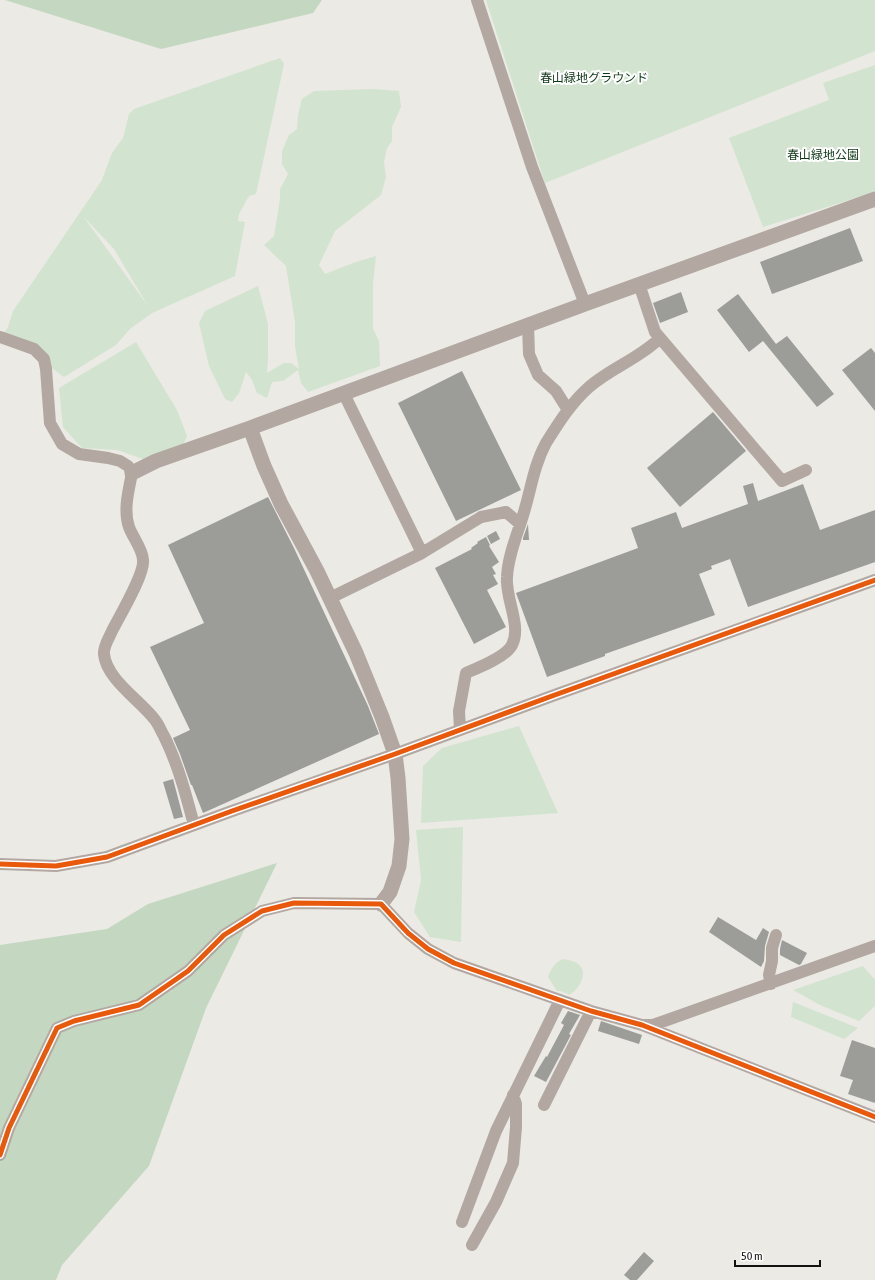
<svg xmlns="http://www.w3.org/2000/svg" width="875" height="1280" viewBox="0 0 875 1280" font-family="'Asap Condensed','Noto Sans JP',sans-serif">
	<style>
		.green { fill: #d2e3d0; fill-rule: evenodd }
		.forest { fill: #c3d7c1 }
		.building { fill: #9c9c99 }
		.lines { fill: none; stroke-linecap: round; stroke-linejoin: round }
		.minor { stroke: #b3a7a1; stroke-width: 12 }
		.tertiary { stroke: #b3a7a1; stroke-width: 15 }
		.cycleway-casing { stroke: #fff; stroke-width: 8 }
		.cycleway { stroke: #e8590c; stroke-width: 5 }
		.labels { text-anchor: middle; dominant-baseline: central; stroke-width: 4; stroke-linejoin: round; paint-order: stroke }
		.park-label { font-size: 12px; fill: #0d3715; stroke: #fff }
	</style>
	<rect width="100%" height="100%" fill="#ebeae5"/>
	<!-- green -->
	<path class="green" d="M486,0H875V51L545,183Z
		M280,58L284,64L256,194L249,196L239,214L238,221L245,222L235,276L152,313L130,329L116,345L64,377L4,333L8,327L13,311L102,180L112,153L123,138L129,114L134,109ZM83,216L114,249L148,306Z
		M875,65V192L763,227L729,138L829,100L823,83Z
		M373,89L399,91L401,107L392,127V141L387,148L384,162L386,177L381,195L335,231L319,265L325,274L353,263L376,256L373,284V329L379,341L380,366L308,392L301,383L298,370L283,381L272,382L267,398L257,393L252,380L246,372L239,393L232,402L225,399L209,366L199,323L205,311L258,286L268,324V359L267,373L284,363H291L299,369L295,346V322L286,266L264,245L274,236L280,199V189L288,174L282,164V151L289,135L297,129L298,115L302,99L314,91Z
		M136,342L177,410L187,436L183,445L143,459L117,450L82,448L63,427L59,388Z
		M519,726L558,813L421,823L423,766L442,748Z
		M463,827L461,942L430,937L414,912L421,880L416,830Z
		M563,959C569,960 577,961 581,967C587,976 578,991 569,995L561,991H557L548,977C550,970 555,962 563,959Z
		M863,966L875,980V1006L859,1021L820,1005L793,990Z
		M793,1002L858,1028L844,1039L791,1017Z"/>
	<!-- forest -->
	<path class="forest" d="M5,0H322L313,13L161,49Z
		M277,863L206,1008L149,1166L62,1265L56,1280H0V945L107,929L148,904Z"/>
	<!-- building -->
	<path class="building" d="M850,228L863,261L772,294L760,262Z
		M681,292L688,312L660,323L653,303Z
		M738,294L776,344L787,336L834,394L817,407L763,341L749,352L717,310Z
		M871,348L875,353V411L842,370Z
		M462,371L521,490L456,521L398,403Z
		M713,412L746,451L680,507L647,468Z
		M753,483L758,501L803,484L820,530L875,510V562L748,607L730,559L711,566L712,569L699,574L715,615L605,654V656L547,677L516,593L638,548L631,528L676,512L682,528L748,504L743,486Z
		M268,497L294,548L368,706L379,734L203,813L192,785H191L180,754L173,738L190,730L150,647L204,623L168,545Z
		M528,524L529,540H523V538Z
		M496,531L500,539L491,544L487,536Z
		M486,537L490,545L489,546L499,562L492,567L496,574L493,575L498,584L487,590L506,627L474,644L435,568L472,549L471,548L478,543L477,542Z
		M173,779L183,817L174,819L163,782Z
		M718,917L756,940L763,928L769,932L765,946L764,961L761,967L709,932Z
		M782,940L807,953L801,964L799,965L780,955V949Z
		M568,1011L580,1015L569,1034L571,1035L546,1082L534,1076L546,1056L547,1057L564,1025L561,1023Z
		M601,1021L642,1035L639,1044L598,1031Z
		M852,1040L875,1048V1103L848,1094L853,1080L840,1076Z
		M644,1252L654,1261L637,1280H630L624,1275Z"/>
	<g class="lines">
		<!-- minor -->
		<path class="minor" d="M477,0L532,167L585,304
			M639,284L655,332L782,481L806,470
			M528,325L529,354L538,375L556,391L568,410
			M0,337L34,349L44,359L46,369L50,423L62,444L79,454L108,458L120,461L128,466L132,473C129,489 123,510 129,527C132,536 143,550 143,560C145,574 119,617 112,631C109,638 103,647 104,654C106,679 141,701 155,720C159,725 161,731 164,736C178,764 186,795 194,825
			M422,553L481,517L506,512L520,524
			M330,598L422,553L344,394
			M460,730L459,711L466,673C478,668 506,657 512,645C522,626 505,598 507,577C508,555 518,533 524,512C531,489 534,465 546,443C558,424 571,403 588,388C610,368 639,359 660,338
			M0,864L56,866L107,857L232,811L395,754L552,696L875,580
			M771,984L769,975L772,961V948L776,935
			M644,1025H653L875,946
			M544,1105L591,1011
			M0,1155L9,1128L57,1028L74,1021L139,1005L188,971L224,935L262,911L294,903L381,904L408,933L428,949L454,963L591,1011L642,1025L875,1117
			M462,1222L496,1131L560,1000
			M472,1245L496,1202L513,1163L516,1127V1104L513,1095"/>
		<!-- tertiary -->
		<path class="tertiary" d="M250,428L264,466L281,504L317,571L356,653L382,717L395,754L398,778L402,839L399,866L390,892L381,904
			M132,473L156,461L250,428L585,304L875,199"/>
		<!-- cycleway casing -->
		<g class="cycleway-casing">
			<path id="cycleway" d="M0,864L56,866L107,857L232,811L395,754L552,696L875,580
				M0,1155L9,1128L57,1028L74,1021L139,1005L188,971L224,935L262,911L294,903L381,904L408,933L428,949L454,963L591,1011L642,1025L875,1117"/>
		</g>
		<!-- cycleway -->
		<use href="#cycleway" class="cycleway"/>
	</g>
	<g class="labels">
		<!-- park labels -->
		<g class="park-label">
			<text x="594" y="78">春山緑地グラウンド</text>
			<text x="823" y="155">春山緑地公園</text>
		</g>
	</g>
	<!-- scale -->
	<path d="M735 1260v6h85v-6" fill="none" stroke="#131210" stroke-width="2"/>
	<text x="741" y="1260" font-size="12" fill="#131210" stroke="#ffffff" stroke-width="3" paint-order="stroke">50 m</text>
</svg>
